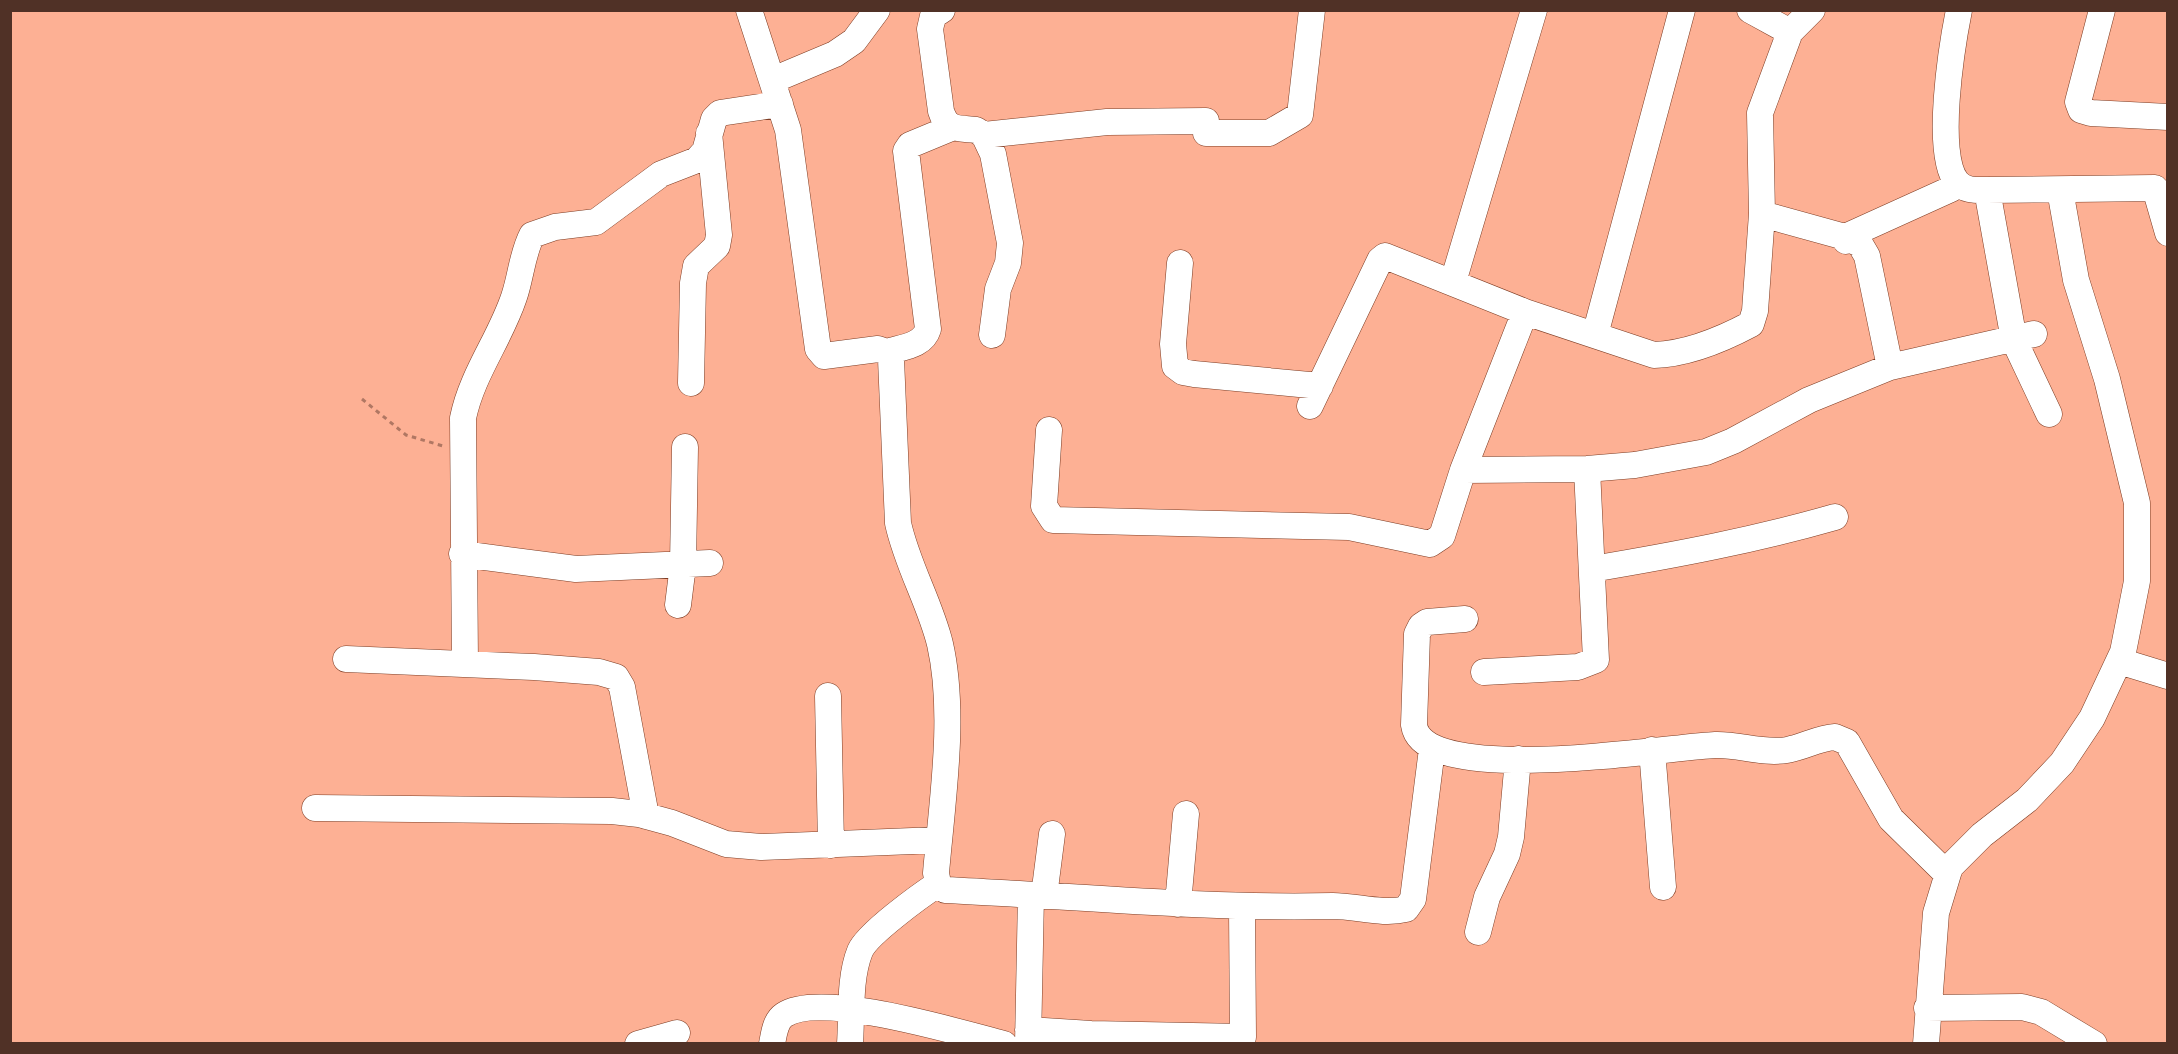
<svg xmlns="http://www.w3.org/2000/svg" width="2178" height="1054" viewBox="0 0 2178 1054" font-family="Quicksand,sans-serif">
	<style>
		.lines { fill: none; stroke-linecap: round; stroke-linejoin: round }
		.minor-casing { stroke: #7d3c23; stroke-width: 27 }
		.path { stroke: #b07763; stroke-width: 3; stroke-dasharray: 4.5 4.5; stroke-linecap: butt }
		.minor { stroke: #fff; stroke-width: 26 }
	</style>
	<rect width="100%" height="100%" fill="#fdb094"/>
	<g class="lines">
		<!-- minor casing -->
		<g class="minor-casing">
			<path id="minor" d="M749,10L788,130L818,349L824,356L878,349L887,352L891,359L898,523C907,565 930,603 940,644C956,714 942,802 936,873L938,884L945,890C1075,896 1203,909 1333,906C1356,906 1383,915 1406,909L1413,899L1432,749
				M942,10L933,16L930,29L941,111C947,131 958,128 976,130L984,135L993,154L1010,243L1008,263L998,289L992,335
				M1750,10L1790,32L1812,10
				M1959,10C1952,45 1934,155 1957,182C1965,191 1976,190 1987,190L2155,188L2168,233
				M2102,10L2078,102L2081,110L2091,113L2168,117
				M773,80L835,54L854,41L877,10
				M1206,133H1269L1300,115L1312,10
				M984,135L1107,122L1206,121
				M1987,190L2014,340L2049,414
				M1762,214L1845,237L1860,244L1867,256L1890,367
				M1846,241L1845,237L1951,189
				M1180,263L1173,344L1175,366L1183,372L1194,374L1320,386
				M1453,282L1534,10
				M1595,335L1682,10
				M887,352C902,347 923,346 928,329L906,151L910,145L951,128
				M691,383L693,283L696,266L717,246L719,235L709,133
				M1310,406L1380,260L1385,256L1525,312L1654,355C1688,354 1721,340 1751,324L1755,311L1762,214L1760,113L1790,32
				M1049,430L1044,506L1053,520L1349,527L1430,544L1442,536L1463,470L1525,312
				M1463,470L1587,469L1635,465L1706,452L1733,441L1809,400L1890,367L2034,334
				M462,554L576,569L710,563
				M1592,569C1675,555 1755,540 1835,517
				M678,605L683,565L685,447
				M1465,619L1427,622L1421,626L1417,634L1414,725C1423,788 1666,747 1715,745C1739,744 1761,754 1787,750C1804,747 1818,738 1835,737L1847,742L1891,819L1947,874
				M346,659L534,667L599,672L616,677L622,687L646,816
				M2119,661L2168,676
				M465,664L463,418C472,374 500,339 514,297C521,277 522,254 532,235L555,227L596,222L661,174L697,160L705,151L714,119L720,113L780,104
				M1484,672L1578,667L1596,660L1587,469
				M828,696L831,845
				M1652,750L1663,887
				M315,808L612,811L639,814L672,823L726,844L761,847L938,840
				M1044,896L1052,834
				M1178,904L1186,814
				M1478,932L1487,897L1507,854L1511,837L1518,759
				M1927,1008L2022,1007L2041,1012L2094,1044
				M1028,1030L1091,1034L1243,1037L1242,908
				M638,1044L677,1033
				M772,1044C774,1034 775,1021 784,1015C820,990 960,1033 1004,1044
				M850,1044C852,1015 849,978 860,951C867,934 921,895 938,884
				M1028,1044L1031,895
				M1926,1044L1936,913L1950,867L1982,835L2027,800L2062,763L2092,718L2123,652L2137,581V503L2107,379L2076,280L2060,190"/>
		</g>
		<!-- path -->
		<path class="path" d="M362,399L406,435L443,446"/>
		<!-- minor -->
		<use href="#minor" class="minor"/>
	</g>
	<!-- border -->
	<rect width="2178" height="1054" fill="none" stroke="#503126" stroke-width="24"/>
</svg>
